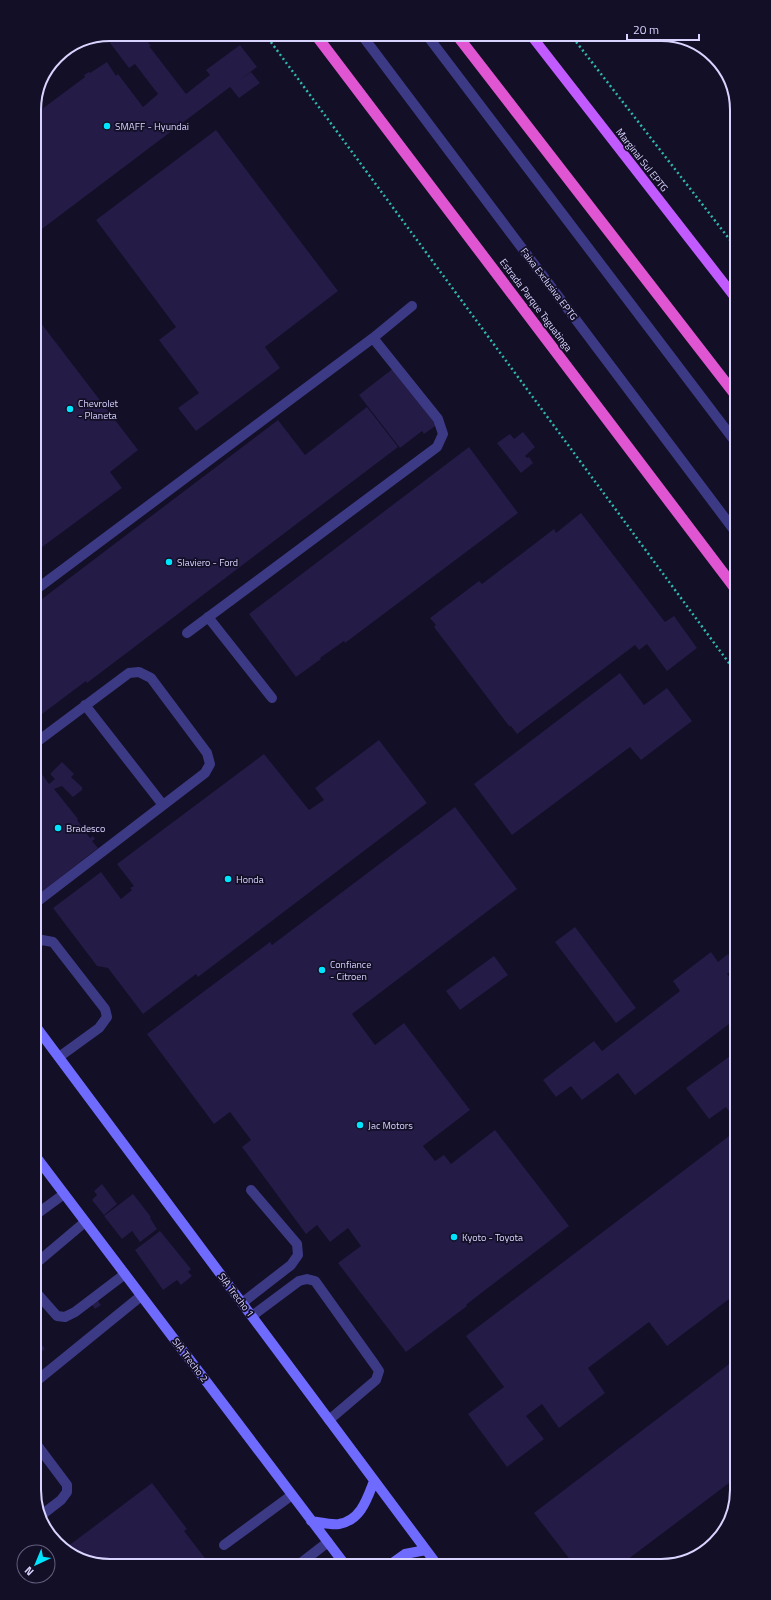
<svg xmlns="http://www.w3.org/2000/svg" width="771" height="1600" viewBox="0 0 771 1600" font-family="'Titillium Web',sans-serif">
	<style>
		.building { fill: #241b47 }
		.lines { fill: none; stroke-linecap: round; stroke-linejoin: round }
		.path { stroke: #2fb8b0; stroke-width: 2.5; stroke-dasharray: 2 3; stroke-linecap: butt }
		.service { stroke: #3d3a85; stroke-width: 10 }
		.secondary { stroke: #6f6bff; stroke-width: 10 }
		.primary { stroke: #c25bff; stroke-width: 10 }
		.trunk { stroke: #e055d1; stroke-width: 11 }
		.poi-dot { fill: #00e5ff; stroke: #130f26; stroke-width: 1.5 }
		.labels { text-anchor: middle; dominant-baseline: central; stroke-width: 3.5; stroke-linejoin: round; paint-order: stroke }
		.poi-label { font-size: 10px; fill: #d9d4ff; stroke: #130f26; text-anchor: start }
		.street-label { font-size: 10px; fill: #d9d4ff; stroke: #130f26 }
		.rim { fill: none; stroke: #d9d4ff; stroke-width: 2 }
	</style>
	<rect width="100%" height="100%" fill="#130f26"/>
	<!-- building -->
	<path class="building" d="M110,34H142L151,46H149L186,94L210,75L206,70L240,45L257,67L238,81L251,72L260,83L239,98L230,87L34,235V115L85,77L84,75L89,72L90,73L107,62L116,76L118,74L143,107L158,94L135,64L129,68L104,35Z
		M216,130L338,291L265,347L280,368L196,431L178,408L199,393L159,340L176,327L96,220Z
		M34,314L138,450L110,472L122,488L34,553Z
		M395,367L438,424L424,434L422,431L400,448L359,395Z
		M367,407L398,447L87,683L86,681L34,720V605L278,420L305,455Z
		M523,432L535,447L525,456L527,458L529,457L533,463L521,473L497,443L510,434L514,439Z
		M469,447L518,513L345,643L344,641L320,658L321,659L296,677L249,614Z
		M581,513L665,622L674,616L697,648L667,671L647,644L639,650L635,645L517,734L511,726H509L434,627L436,625L430,618L479,581L482,584L554,529L556,533Z
		M620,673L644,705L667,688L692,721L641,760L630,747L512,835L474,784Z
		M379,740L427,803L198,977L196,974L143,1014L108,968L97,966L53,908L101,872L121,899L132,890L130,888L134,886L117,864L264,754L309,810L324,800L315,788Z
		M62,762L74,774L71,777L82,787V790L73,797L62,786L54,789L78,819L77,820L90,838L93,836L95,839L92,841L98,848L34,898V764L37,768L39,766L41,768L39,770L49,784L55,779L51,775V773Z
		M455,807L517,889L352,1014L375,1045L404,1023L470,1110L423,1146L435,1161L444,1155L451,1164L495,1130L569,1226L476,1297L466,1305L467,1306L406,1352L338,1263L361,1246L348,1228L330,1242L317,1225L306,1234L242,1147L251,1140L230,1112L214,1124L147,1034L270,942L272,945Z
		M575,927L636,1008L616,1023L555,942Z
		M711,952L718,962L728,954L737,966L727,974L737,987V1018L635,1095L618,1073L582,1100L571,1086L556,1097L543,1080L594,1041L602,1051L680,991L673,981Z
		M494,956L508,975L460,1010L446,991Z
		M737,1051V1114L733,1117L726,1107L709,1119L686,1088Z
		M737,1130V1293L667,1346L649,1322L588,1368L605,1393L559,1428L542,1404L526,1416L544,1439L507,1467L468,1414L504,1387L466,1336Z
		M102,1184L117,1204L104,1215L92,1200L97,1195L94,1191Z
		M133,1194L151,1217L150,1218L157,1229L140,1242L132,1231L122,1239L104,1216Z
		M160,1231L191,1269L188,1272L192,1276L181,1285L177,1280L163,1290L135,1250Z
		M95,1297L101,1305L95,1309L89,1301Z
		M34,1334L45,1349L34,1357Z
		M737,1358V1477L619,1566H575L534,1513Z
		M152,1483L187,1529L184,1531L211,1566H105L63,1550Z
		M704,1547L705,1548L690,1560L685,1561Z"/>
	<g class="lines">
		<!-- path -->
		<path class="path" d="M265,34L737,674
			M570,34L737,249"/>
		<!-- service -->
		<path class="service" d="M361,34L737,534
			M426,34L737,444
			M34,591L373,338L412,306
			M208,617L272,698
			M187,633L437,447L443,434L438,419L373,338
			M85,705L163,805
			M34,904L205,773L210,764L207,753L151,678L139,672L129,673L34,744
			M34,944L42,940L53,942L105,1009L107,1017L99,1028L59,1057
			M34,1216L64,1194
			M34,1265L85,1222
			M34,1290L57,1316L65,1317L75,1312L125,1274
			M242,1303L291,1265L298,1255L297,1244L251,1190
			M252,1316L299,1281L307,1279L315,1281L375,1365L379,1371L376,1380L329,1420
			M34,1383L141,1296
			M34,1441L67,1485V1492L61,1500L39,1517
			M224,1545L292,1495
			M297,1566L328,1542"/>
		<!-- secondary -->
		<path class="secondary" d="M34,1024L438,1566
			M34,1154L346,1566
			M311,1521C319,1522 331,1525 339,1524C361,1520 367,1499 374,1481
			M388,1566L405,1554L426,1550"/>
		<!-- primary -->
		<path class="primary" d="M530,34L737,300"/>
		<!-- trunk -->
		<path class="trunk" d="M315,34L737,591
			M456,34L737,397"/>
	</g>
	<!-- markers -->
	<g class="poi-dot">
		<circle cx="107" cy="126" r="4"/>
		<circle cx="70" cy="409" r="4"/>
		<circle cx="169" cy="562" r="4"/>
		<circle cx="58" cy="828" r="4"/>
		<circle cx="228" cy="879" r="4"/>
		<circle cx="322" cy="970" r="4"/>
		<circle cx="360" cy="1125" r="4"/>
		<circle cx="454" cy="1237" r="4"/>
	</g>
	<g class="labels">
		<!-- poi labels -->
		<g class="poi-label">
			<text x="115" y="126">SMAFF - Hyundai</text>
			<text x="78" y="403">Chevrolet<tspan x="78" dy="12">- Planeta</tspan></text>
			<text x="177" y="562">Slaviero - Ford</text>
			<text x="66" y="828">Bradesco</text>
			<text x="236" y="879">Honda</text>
			<text x="330" y="964">Confiance<tspan x="330" dy="12">- Citroen</tspan></text>
			<text x="368" y="1125">Jac Motors</text>
			<text x="462" y="1237">Kyoto - Toyota</text>
		</g>
		<!-- street labels -->
		<g class="street-label">
			<text transform="translate(642 160) rotate(52)">Marginal Sul EPTG</text>
			<text transform="translate(549 284) rotate(53)">Faixa Exclusiva EPTG</text>
			<text transform="translate(536 305) rotate(53)">Estrada Parque Taguatinga</text>
			<text transform="translate(236 1295) rotate(53)">SIA Trecho 1</text>
			<text transform="translate(190 1360) rotate(53)">SIA Trecho 2</text>
		</g>
	</g>
	<!-- crop -->
	<path d="M0 0H771V1600H0ZM110 41H661A69 69 0 0 1 730 110V1490A69 69 0 0 1 661 1559H110A69 69 0 0 1 41 1490V110A69 69 0 0 1 110 41Z" fill="#130f26" fill-rule="evenodd"/>
	<path class="rim" d="M110 41H661A69 69 0 0 1 730 110V1490A69 69 0 0 1 661 1559H110A69 69 0 0 1 41 1490V110A69 69 0 0 1 110 41Z"/>
	<!-- north arrow -->
	<g transform="translate(36 1564) rotate(224)"><circle r="19" fill="#130f26" stroke="#625e7d"/>
	<path d="M0-3L7 15L0 10L-7 15Z" fill="#00e5ff"/>
	<text y="-6" font-size="11" font-weight="bold" text-anchor="middle" fill="#d9d4ff">N</text>
	</g>
	<!-- scale -->
	<path d="M627 34v6h72v-6" fill="none" stroke="#d9d4ff" stroke-width="2"/>
	<text x="633" y="34" font-size="12" fill="#d9d4ff" stroke="#130f26" stroke-width="3" paint-order="stroke">20 m</text>
</svg>
